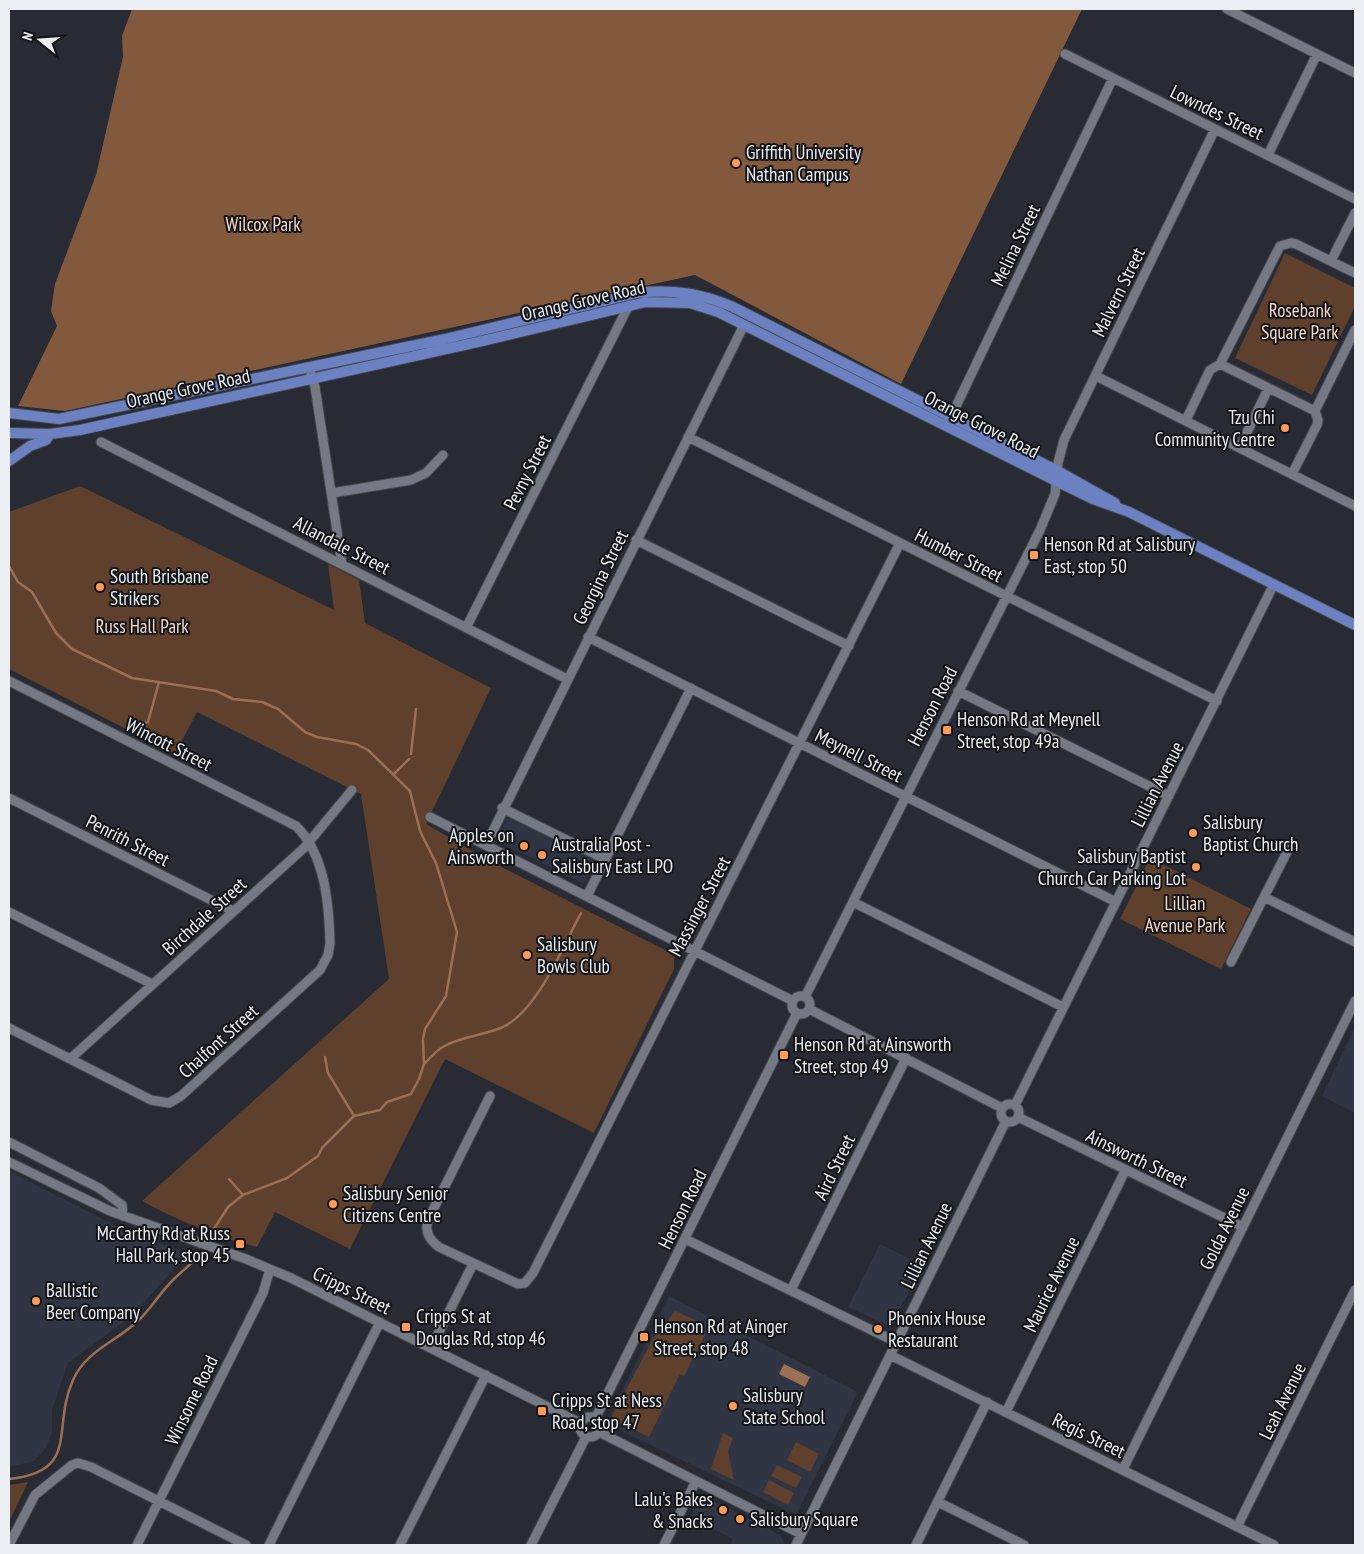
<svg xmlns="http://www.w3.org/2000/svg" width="1364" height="1554" viewBox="0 0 1364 1554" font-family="'PT Sans Narrow',sans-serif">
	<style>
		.built { fill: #303543 }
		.green { fill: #5e402d }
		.forest { fill: #83593e }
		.water { fill: #9b6f53 }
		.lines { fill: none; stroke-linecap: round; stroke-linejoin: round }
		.stream { stroke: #9b6f53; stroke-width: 2.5 }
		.minor-casing { stroke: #45484f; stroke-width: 11 }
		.major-casing { stroke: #45484f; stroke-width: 12 }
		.minor { stroke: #757983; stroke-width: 9 }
		.major { stroke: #6b81c2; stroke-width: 10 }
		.poi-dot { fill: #fe9b58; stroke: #121417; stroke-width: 2 }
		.labels { text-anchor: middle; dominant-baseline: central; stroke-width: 4; stroke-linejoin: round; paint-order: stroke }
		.street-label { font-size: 19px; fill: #ebeef3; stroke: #121417 }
		.poi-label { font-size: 19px; fill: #ebeef3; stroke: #121417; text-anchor: start }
		.park-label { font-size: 19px; fill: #f6d9c8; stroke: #121417 }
	</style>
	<rect width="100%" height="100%" fill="#282b33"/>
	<!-- built -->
	<path class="built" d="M509,816H513L596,859L584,884L497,841V837Z
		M1355,1027V1113L1322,1096Z
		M9,1171L124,1230L188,1253L134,1314L68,1363L52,1410V1432L46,1448L34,1461L9,1467Z
		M880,1244L922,1265L893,1324L889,1326L848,1307Z
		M669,1296L858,1392L796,1515L611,1426L609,1418Z
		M708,1498L780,1535L784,1542L783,1545H730L733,1539L691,1518L699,1499Z"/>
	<!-- green -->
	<path class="green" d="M1285,253L1355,288V306L1312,395L1235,358Z
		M80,486L334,610L328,564L359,580L365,623L491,688L426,824L490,861L669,952L674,957V969L594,1133L445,1059L350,1249L275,1212L257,1247C216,1237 179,1221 142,1201L389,979L361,794L197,712L175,754L9,669V512Z
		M1150,858L1251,909L1221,969L1120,919Z
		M675,1311L702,1323L705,1335L684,1376L680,1374L649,1437L611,1418L654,1337Z
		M723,1433L733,1438L728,1451L734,1480L711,1469Z
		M796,1442L819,1454L810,1472L787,1460Z
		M777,1465L802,1477L796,1488L771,1476Z
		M769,1480L794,1493L788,1505L763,1492Z
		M28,1482L9,1522V1485Z"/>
	<!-- forest -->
	<path class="forest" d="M132,9H1082L901,384L695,275L65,411L18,406L57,326L51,311L55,284L96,175L123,57L122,36Z"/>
	<!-- water -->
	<path class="water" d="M784,1364L810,1377L805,1387L779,1374Z"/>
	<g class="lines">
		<!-- stream -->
		<path class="stream" d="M9,566L18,582L32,592L56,633L72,649L132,678L216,691L233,699L262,702L278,709L305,732L317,737L356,744L368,750L410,791L420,831L436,863L457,932L446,996L425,1029L423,1039L424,1064L419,1079L411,1094L387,1102L380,1110L354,1116L322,1148L318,1156L287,1178L243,1195L228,1207L210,1235
			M127,729L148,722L159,682
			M411,754L416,709
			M394,774L409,759
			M325,1057L328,1073L354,1116
			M424,1064C429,1059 435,1052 441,1048C460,1036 483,1036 503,1027C538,1010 563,946 581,913
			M229,1179L243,1195
			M9,1479C81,1471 51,1429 73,1380C86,1350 118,1341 140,1319C152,1307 160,1293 172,1281C181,1272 191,1264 200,1255"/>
		<!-- minor casing -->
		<g class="minor-casing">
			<path id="minor" d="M1227,9L1355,73
				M1065,54L1355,199
				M1268,155L1317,54
				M1331,261L1355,213
				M1355,273L1296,244L1291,243L1280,246L1220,364L1315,411L1355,330
				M311,374L315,387L342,564
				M1096,376L1355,506
				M1186,420L1210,370L1220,364
				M948,423L1113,78
				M688,437L1217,701
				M101,442L567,679
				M1240,447L1268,389
				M1292,474L1317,425L1318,420L1315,411
				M332,493L411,480L426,473L443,455
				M636,540L849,646
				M467,626L629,305
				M588,637L1116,902
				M9,681L296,826C325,854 329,904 330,943L328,955L320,970L181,1096L169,1103L151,1100L9,1028
				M958,691L1169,796
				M9,798L233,911
				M502,808L605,859
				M430,817L793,1001
				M486,845L744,325
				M587,896L691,688
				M1264,897L1355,942
				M853,902L1063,1007
				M9,912L152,984
				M1231,962L1289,848
				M792 1005a9 9 0 1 1 18 0a9 9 0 1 1-18 0Z
				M805,997L1040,530L1055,494L1058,463L1064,440L1215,129
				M809,1009L1002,1108
				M70,1059L304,848L352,790
				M490,1096L429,1218C424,1230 428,1239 439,1247L518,1284L525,1283L533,1273L900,543
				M1001 1113a9 9 0 1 1 18 0a9 9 0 1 1-18 0Z
				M1015,1105L1274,584
				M1018,1117L1243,1227
				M9,1142L99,1188L122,1205L123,1216
				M9,1162L110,1211L246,1259L291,1278L580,1423
				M685,1239L896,1342
				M791,1290L906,1058
				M431,1348L473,1264
				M890,1355L1274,1545
				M1006,1412L1125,1171
				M580 1427a10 10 0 1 1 20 0a10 10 0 1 1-20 0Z
				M595,1419L797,1013
				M599,1432L801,1534
				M1123,1469L1355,1001
				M938,1502L1024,1545
				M1237,1527L1355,1290
				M9,1545L35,1495L72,1465L78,1463L91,1467L246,1545
				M137,1545L263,1293L270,1269
				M269,1545L380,1322
				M400,1545L486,1375
				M531,1545L586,1437
				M664,1545L696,1481
				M796,1545L1006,1121
				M916,1545L987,1402"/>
		</g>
		<!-- major casing -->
		<g class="major-casing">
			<path id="major" d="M9,413L59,419L445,339L637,293C672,289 701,293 733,307L1058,471L1115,503
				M9,433L50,434L80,430L478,342L646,302L690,303L718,312L1058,482L1093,499L1129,512L1355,625
				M9,461L30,446L46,440L50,434"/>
		</g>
		<!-- minor -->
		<use href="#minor" class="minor"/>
		<!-- major -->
		<use href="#major" class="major"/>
	</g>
	<!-- markers -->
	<g class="poi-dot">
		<circle cx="736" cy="163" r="5"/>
		<circle cx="1285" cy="428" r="5"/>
		<rect x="1029" y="550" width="10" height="10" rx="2.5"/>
		<circle cx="100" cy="587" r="5"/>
		<rect x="942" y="725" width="10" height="10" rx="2.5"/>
		<circle cx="1193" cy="833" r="5"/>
		<circle cx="524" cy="846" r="5"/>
		<circle cx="542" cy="855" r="5"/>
		<circle cx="1196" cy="867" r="5"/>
		<circle cx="527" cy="955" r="5"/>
		<rect x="779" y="1050" width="10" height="10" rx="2.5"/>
		<circle cx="333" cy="1204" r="5"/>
		<rect x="235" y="1239" width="10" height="10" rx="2.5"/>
		<circle cx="36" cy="1301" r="5"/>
		<rect x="401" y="1322" width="10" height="10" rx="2.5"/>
		<circle cx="878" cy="1329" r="5"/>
		<rect x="639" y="1332" width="10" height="10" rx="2.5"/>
		<circle cx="733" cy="1406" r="5"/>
		<rect x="537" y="1406" width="10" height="10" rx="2.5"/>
		<circle cx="723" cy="1510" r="5"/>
		<circle cx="740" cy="1519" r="5"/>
	</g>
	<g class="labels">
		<!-- street labels -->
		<g class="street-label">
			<text transform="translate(1217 112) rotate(26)">Lowndes Street</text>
			<text transform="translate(1015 245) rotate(-64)">Melina Street</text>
			<text transform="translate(1118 292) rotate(-64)">Malvern Street</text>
			<text transform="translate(583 300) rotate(-13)">Orange Grove Road</text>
			<text transform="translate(188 388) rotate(-12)">Orange Grove Road</text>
			<text transform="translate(982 424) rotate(27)">Orange Grove Road</text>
			<text transform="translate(527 472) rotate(-63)">Pevny Street</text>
			<text transform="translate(342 545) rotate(27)">Allandale Street</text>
			<text transform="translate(959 555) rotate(27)">Humber Street</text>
			<text transform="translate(600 577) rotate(-64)">Georgina Street</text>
			<text transform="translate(932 706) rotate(-63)">Henson Road</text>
			<text transform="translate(169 744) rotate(27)">Wincott Street</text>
			<text transform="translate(859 755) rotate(27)">Meynell Street</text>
			<text transform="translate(1157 784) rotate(-63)">Lillian Avenue</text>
			<text transform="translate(128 840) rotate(27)">Penrith Street</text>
			<text transform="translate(699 906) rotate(-62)">Massinger Street</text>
			<text transform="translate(204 916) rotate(-42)">Birchdale Street</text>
			<text transform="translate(218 1041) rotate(-42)">Chalfont Street</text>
			<text transform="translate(1137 1158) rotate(26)">Ainsworth Street</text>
			<text transform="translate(834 1167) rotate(-64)">Aird Street</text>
			<text transform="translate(682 1209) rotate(-64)">Henson Road</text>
			<text transform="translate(1224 1228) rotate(-64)">Golda Avenue</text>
			<text transform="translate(926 1245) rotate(-64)">Lillian Avenue</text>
			<text transform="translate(1051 1284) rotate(-64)">Maurice Avenue</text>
			<text transform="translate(352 1290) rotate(26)">Cripps Street</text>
			<text transform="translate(191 1400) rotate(-64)">Winsome Road</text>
			<text transform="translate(1282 1401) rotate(-64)">Leah Avenue</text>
			<text transform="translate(1089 1435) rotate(26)">Regis Street</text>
		</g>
		<!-- poi labels -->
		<g class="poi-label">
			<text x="746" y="152">Griffith University<tspan x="746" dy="22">Nathan Campus</tspan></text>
			<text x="1275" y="417" text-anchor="end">Tzu Chi<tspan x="1275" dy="22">Community Centre</tspan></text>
			<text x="1044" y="544">Henson Rd at Salisbury<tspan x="1044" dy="22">East, stop 50</tspan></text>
			<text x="110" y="576">South Brisbane<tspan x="110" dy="22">Strikers</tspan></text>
			<text x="957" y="719">Henson Rd at Meynell<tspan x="957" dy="22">Street, stop 49a</tspan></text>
			<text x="1203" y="822">Salisbury<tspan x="1203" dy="22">Baptist Church</tspan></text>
			<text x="514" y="835" text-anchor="end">Apples on<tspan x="514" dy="22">Ainsworth</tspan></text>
			<text x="552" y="844">Australia Post -<tspan x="552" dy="22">Salisbury East LPO</tspan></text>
			<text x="1186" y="856" text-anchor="end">Salisbury Baptist<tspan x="1186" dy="22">Church Car Parking Lot</tspan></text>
			<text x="537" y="944">Salisbury<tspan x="537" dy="22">Bowls Club</tspan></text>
			<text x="794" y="1044">Henson Rd at Ainsworth<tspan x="794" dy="22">Street, stop 49</tspan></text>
			<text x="343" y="1193">Salisbury Senior<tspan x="343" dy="22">Citizens Centre</tspan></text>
			<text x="230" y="1233" text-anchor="end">McCarthy Rd at Russ<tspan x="230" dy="22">Hall Park, stop 45</tspan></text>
			<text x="46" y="1290">Ballistic<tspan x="46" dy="22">Beer Company</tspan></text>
			<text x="416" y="1316">Cripps St at<tspan x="416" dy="22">Douglas Rd, stop 46</tspan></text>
			<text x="888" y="1318">Phoenix House<tspan x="888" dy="22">Restaurant</tspan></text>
			<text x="654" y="1326">Henson Rd at Ainger<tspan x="654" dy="22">Street, stop 48</tspan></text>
			<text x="743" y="1395">Salisbury<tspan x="743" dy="22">State School</tspan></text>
			<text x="552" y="1400">Cripps St at Ness<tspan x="552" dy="22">Road, stop 47</tspan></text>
			<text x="713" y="1499" text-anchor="end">Lalu's Bakes<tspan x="713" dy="22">&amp; Snacks</tspan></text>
			<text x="750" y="1519">Salisbury Square</text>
		</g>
		<!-- park labels -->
		<g class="park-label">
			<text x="263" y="224">Wilcox Park</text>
			<text x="1300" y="310">Rosebank<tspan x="1300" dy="22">Square Park</tspan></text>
			<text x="142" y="626">Russ Hall Park</text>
			<text x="1185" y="903">Lillian<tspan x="1185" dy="22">Avenue Park</tspan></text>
		</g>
	</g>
	<!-- border -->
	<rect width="1364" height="1554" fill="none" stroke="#ebeef3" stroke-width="20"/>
	<!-- north arrow -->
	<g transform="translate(40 40) rotate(287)" stroke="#121417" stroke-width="4" paint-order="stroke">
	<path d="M0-4L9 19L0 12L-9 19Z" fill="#ebeef3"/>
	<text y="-8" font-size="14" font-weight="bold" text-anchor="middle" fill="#ebeef3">N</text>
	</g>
</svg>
